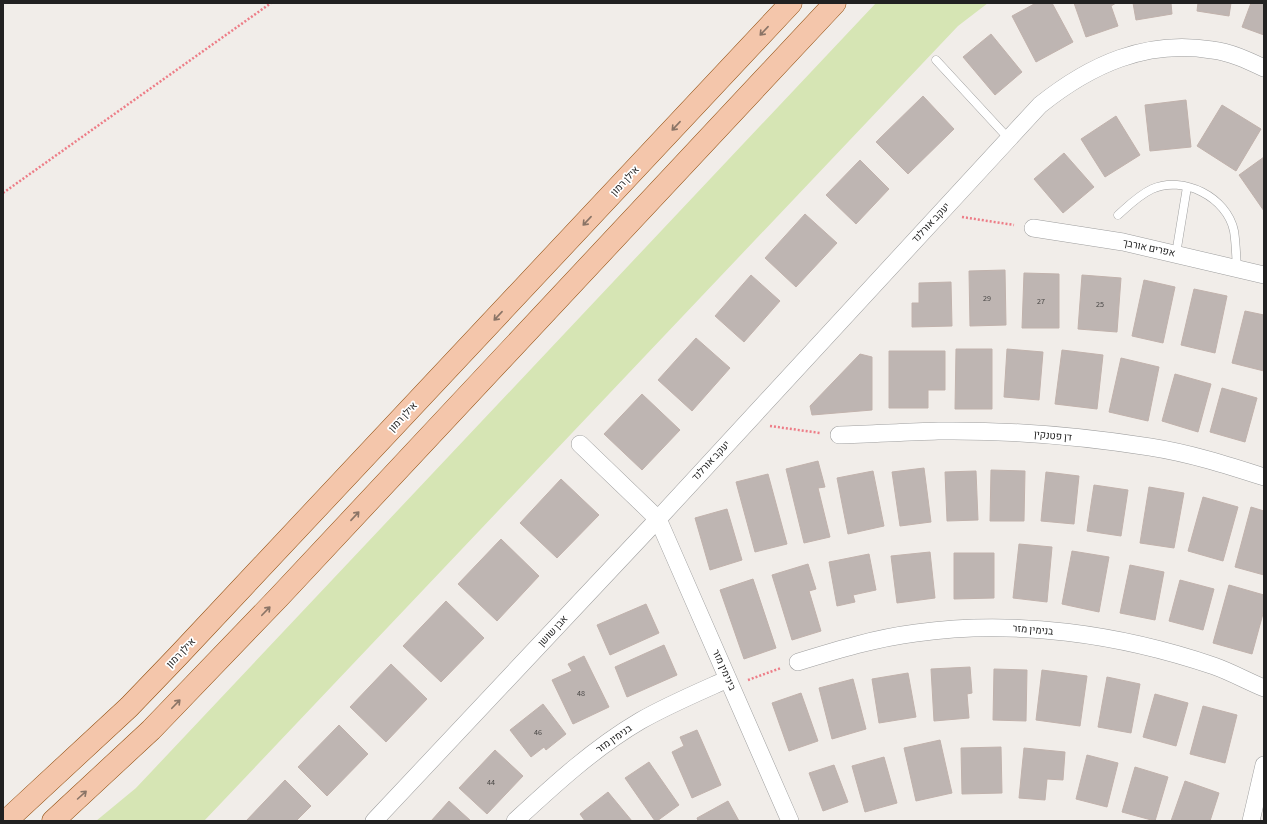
<svg xmlns="http://www.w3.org/2000/svg" width="1267" height="824" viewBox="0 0 1267 824" font-family="'Source Sans 3',Heebo,sans-serif">
	<style>
		.grass { fill: #d6e5b4 }
		.building { fill: #beb5b2; stroke: #c1b2ac }
		.lines { fill: none; stroke-linecap: round; stroke-linejoin: round }
		.service-casing { stroke: #9e9e9e; stroke-width: 9 }
		.minor-casing { stroke: #9e9e9e; stroke-width: 18 }
		.primary-casing { stroke: #904d0e; stroke-width: 23 }
		.path { stroke: #ed7d87; stroke-width: 2.5; stroke-dasharray: 2 2; stroke-linecap: butt }
		.service { stroke: #fff; stroke-width: 8 }
		.minor { stroke: #fff; stroke-width: 17 }
		.primary { stroke: #f4c6ab; stroke-width: 22 }
		.oneway { stroke: #8a7466 }
		.labels { text-anchor: middle; dominant-baseline: central; stroke-width: 3.5; stroke-linejoin: round; paint-order: stroke }
		.number-label { font-size: 8px; fill: #484645 }
		.street-label { font-size: 10px; fill: #212121; stroke: #fff }
	</style>
	<rect width="100%" height="100%" fill="#f1ede9"/>
	<!-- grass -->
	<path class="grass" d="M876,3H988L958,26L204,821H96L136,788Z"/>
	<!-- building -->
	<path class="building" d="M1036,3H1052L1073,42L1036,62L1012,16Z
		M1074,3H1116L1111,6L1118,26L1086,37Z
		M1133,3H1171L1172,14L1136,20Z
		M1198,3H1231L1229,16L1197,11Z
		M1251,3H1264V35L1242,27Z
		M991,34L1022,72L995,95L963,57Z
		M923,96L954,129L908,174L876,142Z
		M1186,100L1191,147L1150,151L1145,105Z
		M1222,105L1261,129L1236,171L1197,146Z
		M1116,116L1140,155L1105,177L1081,139Z
		M1064,153L1094,187L1063,213L1034,179Z
		M1264,157V211L1239,175Z
		M860,160L889,189L856,224L826,195Z
		M805,214L837,243L796,287L765,258Z
		M1005,270L1006,325L970,326L969,271Z
		M1024,273L1059,274V328H1022Z
		M751,275L780,301L744,342L715,316Z
		M1082,275L1121,278L1117,332L1078,329Z
		M1144,280L1175,287L1163,343L1132,336Z
		M951,282L952,326L912,327V303H919V283Z
		M1194,289L1227,296L1215,353L1181,345Z
		M1245,311L1264,315V371L1232,363Z
		M696,338L730,368L692,411L658,380Z
		M956,349H992V409H955Z
		M1007,349L1043,352L1039,400L1004,397Z
		M1062,350L1103,355L1097,409L1055,404Z
		M889,351H945V390H928V408H889Z
		M860,354L872,357V410L812,415L810,406Z
		M1121,358L1159,367L1148,421L1109,412Z
		M1175,374L1211,384L1198,432L1162,421Z
		M1222,388L1257,398L1245,442L1210,432Z
		M642,394L680,430L642,470L604,434Z
		M818,461L825,487L818,488L830,537L804,543L786,469Z
		M924,468L931,522L900,526L892,472Z
		M991,470L1025,471L1024,521H990Z
		M873,471L884,526L848,534L837,478Z
		M976,471L978,520L947,521L945,472Z
		M1046,472L1079,476L1074,524L1041,521Z
		M768,474L787,544L755,552L736,482Z
		M561,479L599,515L557,558L520,523Z
		M1094,485L1128,490L1121,536L1087,531Z
		M1149,487L1184,493L1174,548L1140,543Z
		M1203,497L1238,507L1223,561L1188,551Z
		M1251,507L1264,511V575L1235,567Z
		M727,509L742,560L710,570L695,518Z
		M501,539L539,576L497,621L458,584Z
		M1019,544L1052,547L1047,602L1013,598Z
		M1072,551L1109,557L1099,612L1062,604Z
		M930,552L935,598L897,603L891,556Z
		M954,553H994V598L954,599Z
		M869,554L876,590L853,595L855,602L837,606L829,562Z
		M808,564L816,589L809,591L821,631L792,640L772,575Z
		M1130,565L1164,572L1155,620L1120,613Z
		M753,579L776,648L744,659L720,590Z
		M1180,580L1214,589L1203,630L1169,621Z
		M1229,585L1264,595V610L1252,654L1213,643Z
		M446,601L484,638L441,682L403,646Z
		M646,604L659,633L610,655L597,625Z
		M664,645L677,675L627,697L615,667Z
		M584,656L609,707L573,724L552,680L572,671L568,664Z
		M391,664L427,699L386,742L350,707Z
		M970,667L972,693L967,694L969,718L934,721L931,669Z
		M994,669L1027,670L1026,721L993,720Z
		M1042,670L1087,676L1080,726L1036,720Z
		M908,673L916,717L879,723L872,679Z
		M1107,677L1140,684L1131,733L1098,727Z
		M853,679L866,729L832,739L819,688Z
		M801,693L818,741L789,751L772,703Z
		M1155,694L1188,703L1176,746L1143,737Z
		M543,704L566,734L546,750L544,747L531,757L510,730Z
		M1203,706L1237,715L1225,763L1190,754Z
		M339,725L368,754L327,796L298,767Z
		M697,730L721,785L692,798L672,752L684,746L680,737Z
		M940,740L952,793L916,801L904,748Z
		M1001,747L1002,793L962,794L961,748Z
		M1024,748L1065,752L1063,780L1047,779L1045,800L1019,798Z
		M495,750L523,776L487,814L459,788Z
		M1087,755L1118,763L1107,807L1076,799Z
		M884,757L897,803L865,812L852,766Z
		M649,762L679,805L657,821H655L625,778Z
		M834,765L848,802L823,811L809,773Z
		M1135,767L1168,777L1155,821L1122,812Z
		M285,780L311,806L296,821H246Z
		M1185,781L1219,793L1210,821H1171Z
		M608,792L632,821H585L580,814Z
		M449,801L471,821H431Z
		M728,801L739,821H698L697,818Z"/>
	<g class="lines">
		<!-- service casing -->
		<g class="service-casing">
			<path id="service" d="M936,60L1009,139
				M1118,215C1128,206 1139,195 1152,189C1183,175 1227,197 1234,231C1236,243 1236,256 1237,268
				M1176,254L1187,187"/>
		</g>
		<!-- minor casing -->
		<g class="minor-casing">
			<path id="minor" d="M1033,228L1123,242L1264,275
				M839,435C872,434 905,432 938,431C1009,430 1080,436 1150,447C1189,453 1227,465 1264,477
				M580,444L658,519L790,821
				M798,662C837,650 876,638 916,633C1015,619 1120,634 1214,666C1231,672 1247,681 1264,688
				M374,821L658,519L1040,105C1090,65 1146,39 1212,50C1230,52 1247,60 1264,68
				M515,821C554,785 594,748 640,721C668,705 699,692 728,679
				M1251,821L1264,765"/>
		</g>
		<!-- primary casing -->
		<g class="primary-casing">
			<path id="primary" d="M6,821L129,707L178,656L791,3
				M53,821L151,730L279,597L835,3"/>
		</g>
		<!-- path -->
		<path class="path" d="M3,193L271,3
			M962,217L1014,225
			M770,426L820,433
			M748,680L781,668"/>
		<!-- service -->
		<use href="#service" class="service"/>
		<!-- minor -->
		<use href="#minor" class="minor"/>
		<!-- primary -->
		<use href="#primary" class="primary"/>
	</g>
	<!-- one-way arrows -->
	<defs><path id="oneway-shaft" d="M-6 0H5M1.5-3L5.5 0L1.5 3" fill="none" stroke-width="1.6" stroke-linecap="round" stroke-linejoin="round"/></defs>
	<g class="oneway">
		<use href="#oneway-shaft" transform="translate(764 31) rotate(133)"/>
		<use href="#oneway-shaft" transform="translate(676 126) rotate(133)"/>
		<use href="#oneway-shaft" transform="translate(587 221) rotate(133)"/>
		<use href="#oneway-shaft" transform="translate(498 316) rotate(133)"/>
		<use href="#oneway-shaft" transform="translate(355 516) rotate(-47)"/>
		<use href="#oneway-shaft" transform="translate(266 611) rotate(-46)"/>
		<use href="#oneway-shaft" transform="translate(176 704) rotate(-46)"/>
		<use href="#oneway-shaft" transform="translate(82 795) rotate(-42)"/>
	</g>
	<g class="labels">
		<!-- number labels -->
		<g class="number-label">
			<text x="987" y="298">29</text>
			<text x="1041" y="301">27</text>
			<text x="1100" y="304">25</text>
			<text x="581" y="693">48</text>
			<text x="538" y="732">46</text>
			<text x="491" y="782">44</text>
		</g>
		<!-- street labels -->
		<g class="street-label">
			<text transform="translate(625 181) rotate(-47)">אילן רמון</text>
			<text transform="translate(931 223) rotate(-47)">יעקב אורלנד</text>
			<text transform="translate(1149 248) rotate(12)">אפרים אורבך</text>
			<text transform="translate(403 417) rotate(-47)">אילן רמון</text>
			<text transform="translate(1053 436) rotate(5)">דן פטנקין</text>
			<text transform="translate(711 461) rotate(-47)">יעקב אורלנד</text>
			<text transform="translate(1033 630) rotate(5)">בנימין מזר</text>
			<text transform="translate(553 631) rotate(-47)">אבן שושן</text>
			<text transform="translate(181 653) rotate(-46)">אילן רמון</text>
			<text transform="translate(724 670) rotate(66)">בינימין מזר</text>
			<text transform="translate(614 739) rotate(-35)">בנימין מזר</text>
		</g>
	</g>
	<!-- border -->
	<rect width="1267" height="824" fill="none" stroke="#212121" stroke-width="8"/>
</svg>
